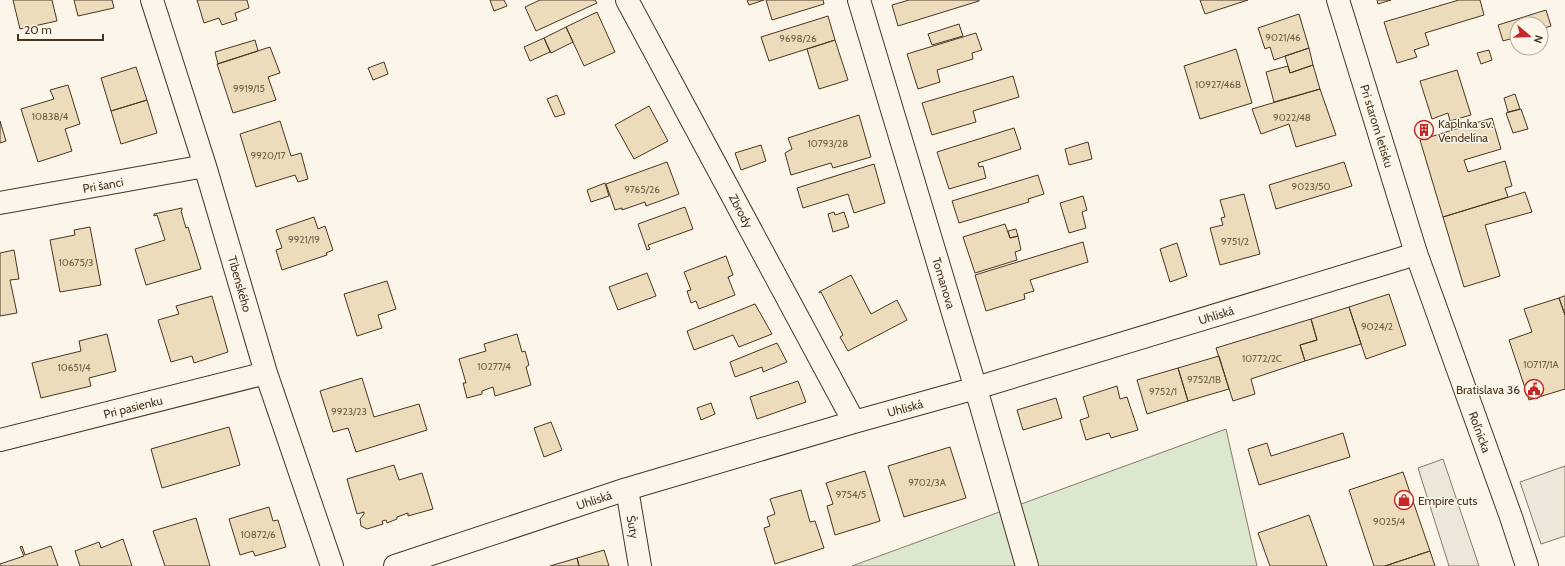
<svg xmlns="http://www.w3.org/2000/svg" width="1565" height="566" viewBox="0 0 1565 566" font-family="Cabin,sans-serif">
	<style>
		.green { fill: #dce7d0; stroke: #887966 }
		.parking { fill: #ede7d9; stroke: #887966 }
		.building { fill: #ecdcbc; stroke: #4a3520 }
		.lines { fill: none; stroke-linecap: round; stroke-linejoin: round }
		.minor-casing { stroke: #4a3520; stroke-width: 24 }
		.tertiary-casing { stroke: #4a3520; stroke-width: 24 }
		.minor { stroke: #fbf6e9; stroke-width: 22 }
		.tertiary { stroke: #fbf6e9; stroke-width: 22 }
		.labels { text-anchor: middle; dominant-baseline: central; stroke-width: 3; stroke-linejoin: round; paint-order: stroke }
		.number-label { font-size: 10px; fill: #725f47 }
		.poi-label { font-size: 12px; fill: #4a3520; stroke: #fbf6e9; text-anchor: start }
		.street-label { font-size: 12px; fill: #4a3520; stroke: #fbf6e9 }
	</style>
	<rect width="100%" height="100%" fill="#fbf6e9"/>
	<!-- green -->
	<path class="green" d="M1226,429L1257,566H852Z"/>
	<!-- parking -->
	<path class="parking" d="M1443,459L1479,566H1449L1418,468Z
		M1565,466V536L1541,544L1520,482Z"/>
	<!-- building -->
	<path class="building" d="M13,0H52L57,21L20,29Z
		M74,0H112L114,8L78,16Z
		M197,0H247L249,8L235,13L237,20L222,25L219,18L204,23Z
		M490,0H504L507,6L494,11Z
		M540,0H595L597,3L536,31L525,7Z
		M747,0H764L749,5Z
		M766,0H823L824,4L772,20Z
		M909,0H979V1L898,26L892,5Z
		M1200,0H1248L1205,14Z
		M1377,0H1391L1378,4Z
		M1459,0H1480L1484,15L1425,33L1429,45L1414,50L1417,57L1397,63L1384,22Z
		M1546,10L1551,26L1541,29V24H1517V37L1503,41L1498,25Z
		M597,12L615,52L584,66L566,27Z
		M1299,14L1309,48L1274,60L1270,47L1265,49L1258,28Z
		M828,16L835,40L769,61L761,37Z
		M959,24L963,36L932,45L928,34Z
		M566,27L573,42L551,53L544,38Z
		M976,33L982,50L972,53L973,59L937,70L940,82L918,89L907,54Z
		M544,38L550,52L530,61L524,47Z
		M255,40L258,51L218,64L215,52Z
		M835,40L848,80L819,89L807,49Z
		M270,47L280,73L268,77L276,100L233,113L217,64Z
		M1309,48L1313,65L1290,73L1285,56Z
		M1236,49L1252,103L1200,119L1184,66Z
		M1489,50L1492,60L1481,64L1477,53Z
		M384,62L388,74L373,80L368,68Z
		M1313,65L1320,89L1274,102L1266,72L1288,66L1290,73Z
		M136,67L147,100L111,111L101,78Z
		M1457,70L1471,115L1450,121L1448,113L1432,119L1420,81Z
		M1013,76L1019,97L973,111L976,122L932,135L922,103Z
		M68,85L80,124L65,129L72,151L38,162L21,109L54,99L50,90Z
		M1320,89L1336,135L1296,147L1289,124L1261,134L1252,109Z
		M1515,94L1520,109L1508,112L1504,98Z
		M557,95L565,114L555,117L547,99Z
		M147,100L157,133L121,144L111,111Z
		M649,106L668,141L634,159L615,125Z
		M1521,109L1528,129L1513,133L1506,113Z
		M859,115L871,157L833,168L831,163L791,175L785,153L792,149L788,138Z
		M1492,118L1501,149L1464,160L1468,172L1505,161L1512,186L1505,188L1508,197L1443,217L1420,140Z
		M0,121L6,141L0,143Z
		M280,121L291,156L301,153L308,179L298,182L295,175L256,187L240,134Z
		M1427,124L1430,134L1420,137L1417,127Z
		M1014,128L1021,149L978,163L979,167L983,166L986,178L949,189L937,152Z
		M1088,142L1092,159L1069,165L1065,149Z
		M761,145L766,161L741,170L735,153Z
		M667,162L679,194L646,206L645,202L622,210V208L615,210L606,184Z
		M1344,162L1352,186L1276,209L1269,185Z
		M874,164L885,203L854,213L848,194L803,208L797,188Z
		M1038,175L1044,194L1028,199L1029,202L959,223L952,201Z
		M605,183L609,196L591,202L587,190Z
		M1525,192L1532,212L1485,225L1500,276L1464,287L1443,217Z
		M1244,194L1260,254L1220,265L1210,228L1223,225L1221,218L1225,217L1220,200Z
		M1083,196L1087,210L1082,212L1086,228L1069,233L1060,203Z
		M685,207L693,229L648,245L650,249L647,250L638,224Z
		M182,208V210L181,211L186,228L188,227L201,269L146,285L135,249L165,240L157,215L154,216V214Z
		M834,212L835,215L844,212L849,227L833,232L828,214Z
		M314,217L318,229L325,226L333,250L326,253L327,255L282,270L276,250L282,248L276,230Z
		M1005,224L1010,238L1018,236L1021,250L1015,252L1017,260L975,273L963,237Z
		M90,227L101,285L60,292L50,240L75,235L74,230Z
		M1016,229L1018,236L1010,238L1008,231Z
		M1083,242L1088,262L1030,280L1034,291L1024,294L1025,299L986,311L975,275Z
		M1177,243L1187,276L1170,282L1160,249Z
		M14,250L19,279L10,280L17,313L0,316V253Z
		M726,256L733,275L728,277L735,295L699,309L696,301L691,303L687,291L691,290L684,272Z
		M647,273L656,296L618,310L609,287Z
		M851,275L871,314L897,300L907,320L848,351L840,337L843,335L821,292L819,293V292Z
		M387,281L396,309L378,315L382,328L357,336L344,294Z
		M1389,294L1406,345L1366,359L1349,307Z
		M212,296L228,352L194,363L192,356L171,362L158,320L179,314L176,306Z
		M1564,296H1565V315L1559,298Z
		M1559,298L1565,315V389L1529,400L1509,340L1532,332L1524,309Z
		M755,304L772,334L739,347L733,335L694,350L687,331Z
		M1349,307L1361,344L1305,361L1300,345L1317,340L1311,319Z
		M1311,319L1317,340L1300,345L1305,361L1251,379L1255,394L1233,401L1216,348Z
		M107,334L116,371L89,378L91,386L41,398L32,363L81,351L79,341Z
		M517,334L522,352L525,351L529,365L526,367L531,385L495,396L493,387L482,391V394L467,398L463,383H466L459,359L486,351L484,344Z
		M777,343L787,362L763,372L762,367L735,377L730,362Z
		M1219,356L1229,389L1188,401L1178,368Z
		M1178,368L1188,401L1147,414L1137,380Z
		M362,378L374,417L419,404L427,430L356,452L348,428L333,432L320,391Z
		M798,381L806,402L757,419L750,397Z
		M1117,386L1120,399L1127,397L1138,430L1111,438L1109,433L1086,440L1080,420L1089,417L1083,397Z
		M1056,398L1062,418L1023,430L1017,410Z
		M711,403L715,414L701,420L697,408Z
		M551,422L562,450L544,457L534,428Z
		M229,427L240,465L162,488L151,449Z
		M1343,433L1350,457L1259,485L1248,449L1267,443L1271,456Z
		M950,447L966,498L904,517L888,466Z
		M394,465L399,480L422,473L433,509L408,516V513L397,517V519L387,523L386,520L382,521L383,524L367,529L361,526L360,519L364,514V512L357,514L347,479Z
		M865,471L880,521L835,535L827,506L833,504L826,483Z
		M1403,472L1430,551L1385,566H1374L1349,490Z
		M801,490L810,522L815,521L824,548L775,564L764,528L770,526L767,517L775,514L770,499Z
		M269,507L273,521L278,520L286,547L255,556L253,551L240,555L229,519Z
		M1309,515L1327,566H1270L1258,533Z
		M196,518L210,566H165L153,531Z
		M123,539L132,566H80L75,551L99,542L101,548Z
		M22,546L25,555L51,546L58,566H0V564L24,556L20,547Z
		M604,550L609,566H579L577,558Z
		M1430,551L1435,566H1385Z
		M577,558L579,566H550Z"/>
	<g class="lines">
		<!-- minor casing -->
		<g class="minor-casing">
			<path id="minor" d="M152,0L205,166L266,373L332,566
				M627,0L854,422
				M859,0L981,406L1027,566
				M0,203L205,166
				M0,440L266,373
				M627,489L640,566
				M395,566L627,489L854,422L976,388L1403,258L1416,253"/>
		</g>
		<!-- tertiary casing -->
		<g class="tertiary-casing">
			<path id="tertiary" d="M1338,0L1416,253L1511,517L1527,566"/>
		</g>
		<!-- minor -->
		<use href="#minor" class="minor"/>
		<!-- tertiary -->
		<use href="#tertiary" class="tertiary"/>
	</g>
	<!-- icons -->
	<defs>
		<g id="building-ring" transform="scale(1)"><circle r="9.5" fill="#fbf6e9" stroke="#c62828" stroke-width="1.5"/><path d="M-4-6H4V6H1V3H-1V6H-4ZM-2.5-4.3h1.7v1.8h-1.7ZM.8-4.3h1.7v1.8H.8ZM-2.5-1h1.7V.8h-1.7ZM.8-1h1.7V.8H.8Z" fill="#c62828"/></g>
		<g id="civic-ring" transform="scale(1)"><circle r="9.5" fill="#fbf6e9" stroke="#c62828" stroke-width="1.5"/><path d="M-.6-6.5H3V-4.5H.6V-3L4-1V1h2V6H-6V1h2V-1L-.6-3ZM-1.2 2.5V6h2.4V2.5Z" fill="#c62828"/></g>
		<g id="shop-ring" transform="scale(1)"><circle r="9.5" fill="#fbf6e9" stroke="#c62828" stroke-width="1.5"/><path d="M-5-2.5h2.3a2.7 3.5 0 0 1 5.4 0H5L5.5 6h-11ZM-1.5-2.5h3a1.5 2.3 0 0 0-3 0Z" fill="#c62828"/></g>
	</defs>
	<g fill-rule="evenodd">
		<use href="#building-ring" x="1424" y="130"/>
		<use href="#civic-ring" x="1534" y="389"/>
		<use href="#shop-ring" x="1404" y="500"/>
	</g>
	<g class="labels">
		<!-- number labels -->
		<g class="number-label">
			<text x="1283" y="37">9021/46</text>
			<text x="798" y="38">9698/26</text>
			<text x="1218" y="84">10927/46B</text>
			<text x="249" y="88">9919/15</text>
			<text x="50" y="116">10838/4</text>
			<text x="1292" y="117">9022/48</text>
			<text x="828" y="143">10793/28</text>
			<text x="268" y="155">9920/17</text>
			<text x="1311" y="186">9023/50</text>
			<text x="642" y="189">9765/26</text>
			<text x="304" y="239">9921/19</text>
			<text x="1235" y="241">9751/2</text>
			<text x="76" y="262">10675/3</text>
			<text x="1377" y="326">9024/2</text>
			<text x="1262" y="358">10772/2C</text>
			<text x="1541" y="364">10717/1A</text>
			<text x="494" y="366">10277/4</text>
			<text x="74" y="367">10651/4</text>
			<text x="1204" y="379">9752/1B</text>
			<text x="1163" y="391">9752/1</text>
			<text x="349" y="411">9923/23</text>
			<text x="927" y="482">9702/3A</text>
			<text x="851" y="494">9754/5</text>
			<text x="1389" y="521">9025/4</text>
			<text x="258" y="534">10872/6</text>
		</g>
		<!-- poi labels -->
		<g class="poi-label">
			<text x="1438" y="123">Kaplnka sv.<tspan x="1438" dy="14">Vendelína</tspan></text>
			<text x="1520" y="389" text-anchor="end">Bratislava 36</text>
			<text x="1418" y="500">Empire cuts</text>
		</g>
		<!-- street labels -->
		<g class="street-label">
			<text transform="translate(1377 126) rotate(73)">Pri starom letisku</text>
			<text transform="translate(103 185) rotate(-10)">Pri šanci</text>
			<text transform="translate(741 211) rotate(62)">Zbrody</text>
			<text transform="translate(944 283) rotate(73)">Tomanova</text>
			<text transform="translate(240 284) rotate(74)">Tibenského</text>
			<text transform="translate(1216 315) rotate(-17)">Uhliská</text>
			<text transform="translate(133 407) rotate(-14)">Pri pasienku</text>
			<text transform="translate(905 408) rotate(-15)">Uhliská</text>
			<text transform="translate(1480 432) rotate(70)">Roľnícka</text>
			<text transform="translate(594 500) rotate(-18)">Uhliská</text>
			<text transform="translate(633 527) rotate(80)">Šuty</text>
		</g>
	</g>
	<!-- north arrow -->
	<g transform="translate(1529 36) rotate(109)"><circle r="19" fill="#fbf6e9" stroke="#b4a999"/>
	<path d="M0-3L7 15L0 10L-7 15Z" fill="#c62828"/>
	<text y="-6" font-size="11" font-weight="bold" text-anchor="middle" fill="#4a3520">N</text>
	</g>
	<!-- scale -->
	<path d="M18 34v6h85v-6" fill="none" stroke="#4a3520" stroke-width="2"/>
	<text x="24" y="34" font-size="12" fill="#4a3520" stroke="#fbf6e9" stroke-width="3" paint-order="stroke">20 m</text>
</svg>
